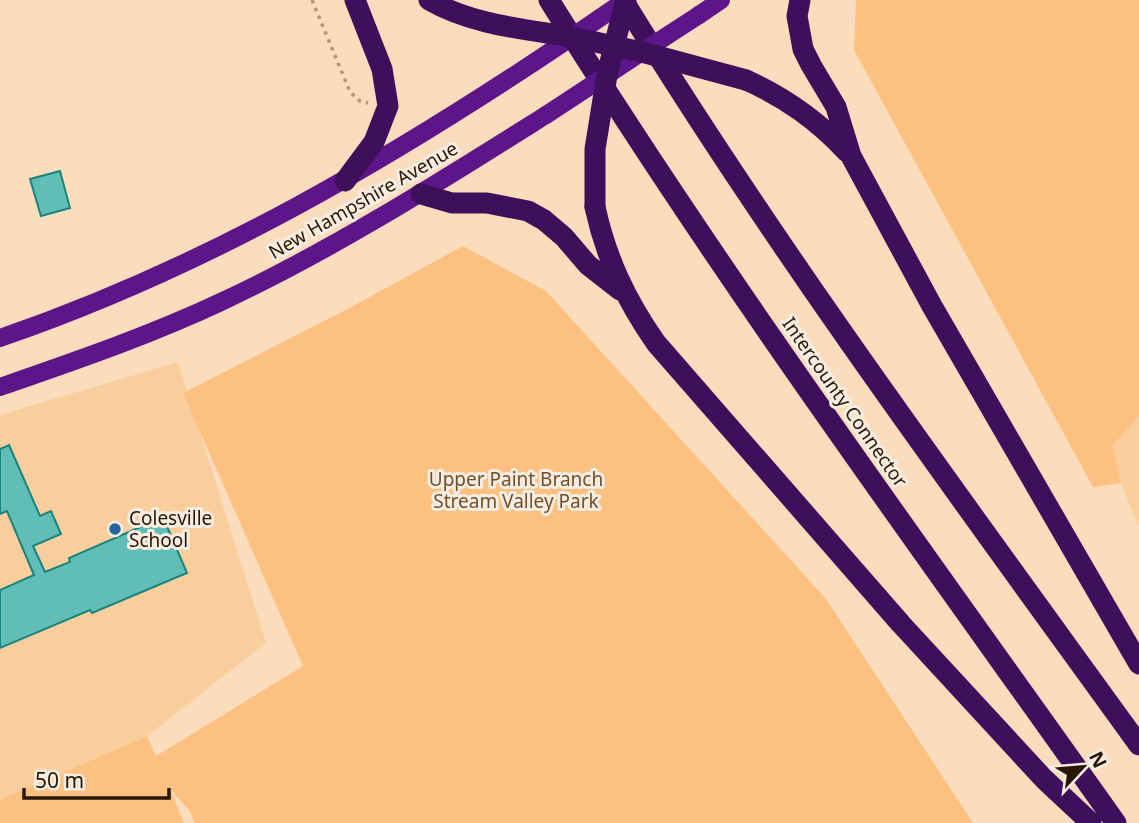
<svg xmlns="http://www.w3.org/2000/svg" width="1139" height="823" viewBox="0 0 1139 823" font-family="'Noto Sans',sans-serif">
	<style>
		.built { fill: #facd9d }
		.green { fill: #fcc180 }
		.building { fill: #60beb6; stroke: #19847d; stroke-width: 2 }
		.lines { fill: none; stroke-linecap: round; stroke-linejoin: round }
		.path { stroke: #b1967a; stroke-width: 3.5; stroke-dasharray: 3.5 5; stroke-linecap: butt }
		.major { stroke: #5f158a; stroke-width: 18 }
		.highway { stroke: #3e105b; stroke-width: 21 }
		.major-bridge { stroke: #5f158a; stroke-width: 18 }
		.highway-bridge { stroke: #3e105b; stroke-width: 21 }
		.poi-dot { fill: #26649b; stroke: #f8ede3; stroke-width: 2.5 }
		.labels { text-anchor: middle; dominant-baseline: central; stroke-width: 6; stroke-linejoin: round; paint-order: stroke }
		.street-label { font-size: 19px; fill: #291702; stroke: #f8ede3 }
		.park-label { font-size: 19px; fill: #725028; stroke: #f8ede3 }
		.poi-label { font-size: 19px; fill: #291702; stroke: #f8ede3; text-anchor: start }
	</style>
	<rect width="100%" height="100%" fill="#fbdcbc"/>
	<!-- built -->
	<path class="built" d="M178,362L266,643L147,736L0,800V415Z
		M1139,416V528L1121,483L1113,445Z"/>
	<!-- green -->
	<path class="green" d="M856,0H1139V416L1113,445L1121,483L1093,487L854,50Z
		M463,246L546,291L826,599L973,823H195L189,810L170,789L184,823H0V800L147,736L156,756L303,666L183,393L353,306Z"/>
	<!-- building -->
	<path class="building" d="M60,171L70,208L41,216L30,179Z
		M9,445L40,516L51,511L61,534L33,546L45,572L70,562L69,558L163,517L187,573L92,613L90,610L0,648V590L34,575L7,511L0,514V449Z"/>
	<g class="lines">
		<!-- path -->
		<path class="path" d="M312,0L350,92L360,101L368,103"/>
		<!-- major -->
		<path class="major" d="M699,15L721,0
			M607,75L642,52
			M0,338C207,267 391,159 572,37
			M0,387C75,361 151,335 223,301C336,248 441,181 546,115"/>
		<!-- highway -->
		<path class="highway" d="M429,0C472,25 524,29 572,37
			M549,0C725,283 923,551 1116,823
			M623,0C781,257 962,500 1139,745
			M800,0L797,16L803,49L811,65L836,107L851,156L932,306L1139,664
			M607,75L614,46L642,52
			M746,80C786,98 817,120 847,152
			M345,181L374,142L388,106L382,69L355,0
			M421,194L452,203H487L528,211L544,220L564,237L588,265L620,290
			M595,207C606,258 626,300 656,343L901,624L1044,779L1091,823"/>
		<!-- major-bridge -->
		<path class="major-bridge" d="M572,37L626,0
			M642,52L699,15
			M546,115L607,75"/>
		<!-- highway-bridge -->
		<path class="highway-bridge" d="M572,37L614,46L626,0
			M642,52L746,80
			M595,207V149L607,75"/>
	</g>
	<!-- markers -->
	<circle class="poi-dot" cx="115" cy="529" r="7"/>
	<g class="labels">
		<!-- street labels -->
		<g class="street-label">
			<text transform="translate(363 200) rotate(-30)">New Hampshire Avenue</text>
			<text transform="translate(845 402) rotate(55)">Intercounty Connector</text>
		</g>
		<!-- park labels -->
		<g class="park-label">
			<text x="516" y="479">Upper Paint Branch<tspan x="516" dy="22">Stream Valley Park</tspan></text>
		</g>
		<!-- poi labels -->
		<g class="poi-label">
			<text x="129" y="518">Colesville<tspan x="129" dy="22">School</tspan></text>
		</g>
	</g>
	<!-- north arrow -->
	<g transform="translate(1083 767) rotate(64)" stroke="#f8ede3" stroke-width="5" paint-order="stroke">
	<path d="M0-5L12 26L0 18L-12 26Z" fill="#291702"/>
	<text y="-10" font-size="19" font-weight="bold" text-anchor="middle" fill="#291702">N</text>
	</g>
	<!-- scale -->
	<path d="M24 788v10h145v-10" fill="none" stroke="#291702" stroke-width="3.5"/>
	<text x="35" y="788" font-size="21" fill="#291702" stroke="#f8ede3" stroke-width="5" paint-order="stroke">50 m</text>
</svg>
